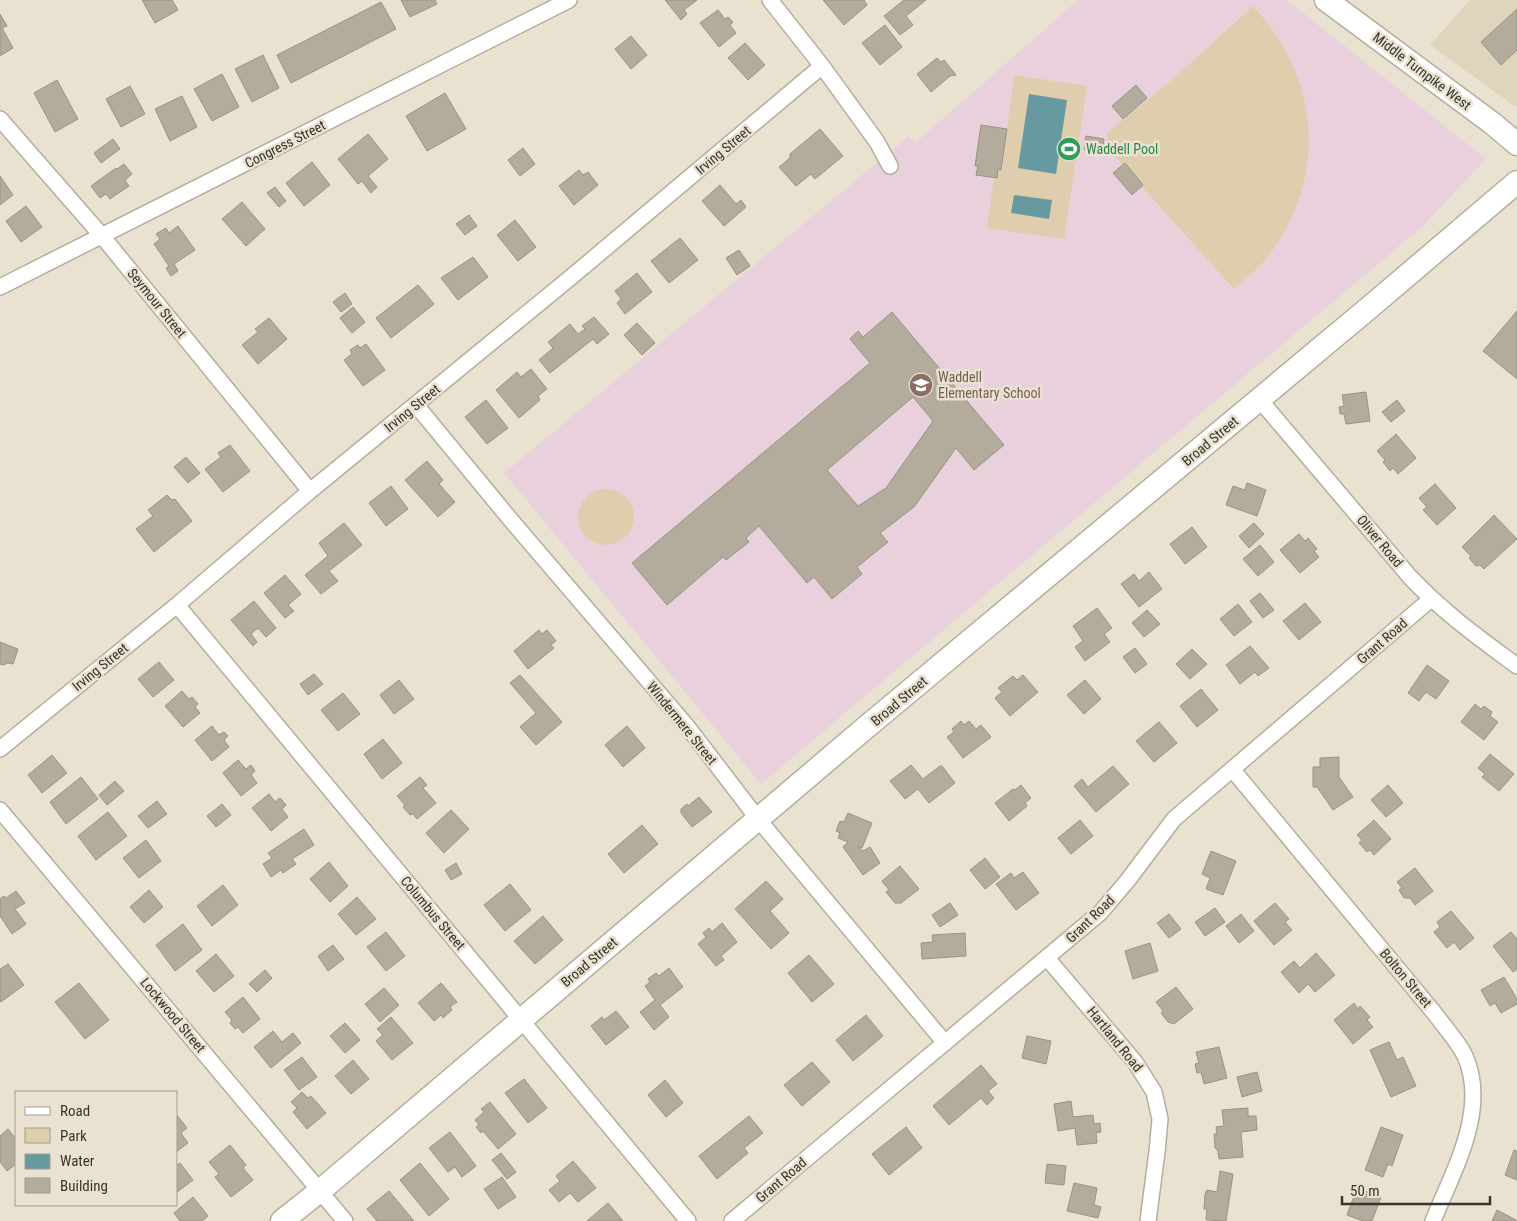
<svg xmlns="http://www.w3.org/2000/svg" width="1517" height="1221" viewBox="0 0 1517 1221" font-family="'Roboto Condensed',sans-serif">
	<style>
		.built { fill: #e0d4bd }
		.education { fill: #e8d1dd }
		.green { fill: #dfcead }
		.water { fill: #679aa0 }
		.building { fill: #b3ab9b; stroke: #9a9383; fill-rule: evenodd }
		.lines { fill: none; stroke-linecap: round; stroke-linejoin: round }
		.street-casing { stroke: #b5ad9d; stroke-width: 18 }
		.secondary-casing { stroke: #b5ad9d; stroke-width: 25 }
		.street { stroke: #fff; stroke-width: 15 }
		.secondary { stroke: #fff; stroke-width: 22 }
		.labels { text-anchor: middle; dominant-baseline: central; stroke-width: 5; stroke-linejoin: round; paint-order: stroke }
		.street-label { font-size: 14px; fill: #37342d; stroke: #eae2d1 }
		.leisure-label { font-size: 14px; fill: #27864d; stroke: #eae2d1; text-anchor: start }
		.education-label { font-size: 14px; fill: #785e54; stroke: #eae2d1; text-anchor: start }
	</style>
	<rect width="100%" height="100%" fill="#eae2d1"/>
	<!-- built -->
	<path class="built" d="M1470,0H1517V108L1430,45Z"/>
	<!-- education -->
	<path class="education" d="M1078,0H1287L1486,159L1423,226L761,784L504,473L909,136L915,143Z"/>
	<!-- green -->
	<path class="green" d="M1253,6C1267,22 1281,39 1290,59C1321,123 1313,198 1270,254C1260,267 1247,278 1234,289L1108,149L1107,133L1174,78Z
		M1014,75L1087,86L1064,239L987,228L994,177L997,178L998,169H1002Z
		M578 517a28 28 0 1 1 56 0a28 28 0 1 1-56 0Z"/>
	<!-- water -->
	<path class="water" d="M1029,94L1067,100L1056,174L1018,168Z
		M1014,195L1052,200L1049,219L1011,213Z"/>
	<!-- building -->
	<path class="building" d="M142,0H172L178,10L155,23Z
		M401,0H435L437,4L410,17Z
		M665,0H697L684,10L687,14L681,20Z
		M823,0H864L867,5L844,25Z
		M904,0H926L906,16L913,25L900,35L884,16Z
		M381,2L396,29L291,83L277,55Z
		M1517,9V50L1501,65L1481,42Z
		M718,10L725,19L728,17L733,22L730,25L736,33L719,47L700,23Z
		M0,14L7,26L2,28L13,48L0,56Z
		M885,25L902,47L880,65L862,43Z
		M631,36L647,55L631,69L615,49Z
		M745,43L765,65L748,80L728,58Z
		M263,55L279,88L252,102L235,69Z
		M937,58L941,62L944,60L956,75L950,76L931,92L917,74Z
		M222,74L239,107L212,121L194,89Z
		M57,80L78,119L55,132L34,93Z
		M1136,85L1147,98L1123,119L1112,106Z
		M130,86L145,114L121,127L106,99Z
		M445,93L466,129L427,151L406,116Z
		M182,96L197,127L170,141L155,109Z
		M981,125L1007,129L1001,170L998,169L997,178L976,175L978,166H975Z
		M820,129L843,156L815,179L811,174L796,186L779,167L790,158V154Z
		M368,134L388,159L368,176L377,187L371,193L362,181L358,184L338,159Z
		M1086,136L1104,139L1102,152L1084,149Z
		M113,139L120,149L101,163L94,153Z
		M523,148L535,164L520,176L508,160Z
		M312,162L330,185L304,206L286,183Z
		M1125,163L1143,185L1132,195L1113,173Z
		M124,164L132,174L125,180L129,186L110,199L106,194L100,198L91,186L116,168L117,169Z
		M579,170L583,175L588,172L598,185L574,205L559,186Z
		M0,176L13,195L0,205Z
		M720,185L736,204L741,200L746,207L724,226L702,201Z
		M275,187L286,201L279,207L267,193Z
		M242,202L265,229L246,246L222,219Z
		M26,206L42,227L21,242L6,221Z
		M469,215L477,226L465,235L456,224Z
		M515,220L536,247L518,261L497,235Z
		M178,226L195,250L174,264L178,271L171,276L166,268L169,266L154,244L160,239L156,234L166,228L169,233Z
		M680,238L698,260L669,283L651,261Z
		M739,250L750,266L737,275L726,258Z
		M473,257L488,277L458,300L441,278Z
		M637,273L652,292L625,314L617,303L621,299L615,291Z
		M418,285L434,304L391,338L376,318Z
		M345,293L352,304L341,312L333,302Z
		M353,307L365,322L352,333L340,318Z
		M1517,311V379L1483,351Z
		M892,312L1004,445L974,470L956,448L914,507L880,533L888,542L857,567L862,574L832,599L814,577L807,583L759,526L746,538L749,542L726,560L723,557L667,605L632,563L870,363L850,339L858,331L863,337ZM913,397L933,421L886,488L858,506L827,470Z
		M594,317L609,334L597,344L593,339L550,373L539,360L553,348L548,342L570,324L578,334L585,329L582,326Z
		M269,318L287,339L258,364L242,345L258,332L255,329Z
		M637,323L655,343L642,355L624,335Z
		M366,344L385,370L363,386L344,360L352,354L350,350L358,345L360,348Z
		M531,369L547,389L538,396L540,400L519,418L496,390L517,372L521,377Z
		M1366,392L1370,421L1346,424L1344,414H1340L1339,407L1344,406L1342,395Z
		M486,400L508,428L487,444L465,417Z
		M1397,400L1405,411L1391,422L1382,412Z
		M1396,434L1416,458L1398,474L1393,468L1390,471L1383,462L1385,460L1377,451Z
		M230,445L250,471L223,492L205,469L221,457L218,453Z
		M186,457L200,473L188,483L174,467Z
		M427,461L443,480L439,484L455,502L438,517L405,480Z
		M1247,483L1266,490L1257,516L1226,505L1233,486L1245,490Z
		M1435,484L1456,508L1437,525L1423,510L1427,507L1419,498Z
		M391,486L408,509L386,526L369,503Z
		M167,495L172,500L175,499L192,521L154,552L136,529L153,516L148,510Z
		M1494,515L1517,539L1484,569L1480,565L1476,566L1469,558L1471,556L1462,547Z
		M344,523L362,545L329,571L338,581L321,594L305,575L328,556L319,543Z
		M1254,523L1264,534L1249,548L1239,536Z
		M1192,527L1207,547L1185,564L1170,544Z
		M1299,534L1305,541L1308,538L1317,549L1314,551L1319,557L1300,573L1280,550Z
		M1260,545L1274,562L1258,576L1243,559Z
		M1149,572L1162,589L1139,607L1121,584L1134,574L1139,581Z
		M285,575L301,594L288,605L294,611L285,618L264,593Z
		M1260,593L1274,610L1263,618L1250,601Z
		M254,601L276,628L266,637L258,628L251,634L257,642L253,646L231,620Z
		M1305,603L1321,622L1299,640L1283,621Z
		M1238,604L1252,622L1234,636L1220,619Z
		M1097,608L1112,628L1104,634L1110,642L1085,661L1075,647L1083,641L1073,626Z
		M1147,610L1160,624L1144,637L1132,623Z
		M539,630L542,634L547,630L556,641L551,645L554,648L528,669L514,651Z
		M0,642L18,649L13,664L8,663L3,665L0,664Z
		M1250,646L1269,668L1258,676L1255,672L1240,684L1226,665Z
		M1135,648L1147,664L1135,673L1123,657Z
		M1192,649L1207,664L1190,679L1176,664Z
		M159,662L174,680L153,697L138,679Z
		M1427,665L1449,681L1436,699L1426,692L1419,701L1408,693Z
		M314,674L323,684L308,695L300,684Z
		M520,675L562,722L536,745L520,727L536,713L510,683Z
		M1023,675L1038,692L1010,716L995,698L1002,692L998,688L1013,676L1017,680Z
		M399,680L414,699L394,714L380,695Z
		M1085,680L1101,699L1084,714L1067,695Z
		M1201,689L1218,710L1197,727L1180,706Z
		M182,691L189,699L192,697L198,704L195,707L200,713L183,727L165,706Z
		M343,693L360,714L338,731L321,710Z
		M1475,704L1481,709L1484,706L1492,712L1490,716L1498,722L1484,740L1461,722Z
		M961,721L964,725L969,721L976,729L981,725L991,737L963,758L947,737L954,732L952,729Z
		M1159,722L1177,743L1154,762L1136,741Z
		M212,726L219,735L224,732L228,736L224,740L229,747L212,761L195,740Z
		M627,726L645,748L623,767L605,745Z
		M383,739L402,763L382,779L364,754Z
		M1490,754L1514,774L1499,791L1482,777L1485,774L1478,768Z
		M52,755L67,773L42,793L28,775Z
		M1339,757V777L1353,797L1333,810L1317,787H1313V767H1320V758Z
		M238,760L246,769L251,765L255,771L251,775L257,783L241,796L223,773Z
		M911,765L923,779L940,766H942L955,783L929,803L918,789L905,799L890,781Z
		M1113,766L1129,784L1096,812L1074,786L1082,779L1088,787Z
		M81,777L98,799L66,824L50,802Z
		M420,777L427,785L423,788L436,803L417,819L413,814L410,815L403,807L405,805L397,796Z
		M115,781L124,791L107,805L99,795Z
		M1021,785L1031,798L1025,803L1027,806L1009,821L995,803L1013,789L1015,790Z
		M1388,785L1403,803L1386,817L1371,800Z
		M269,794L275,802L280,798L286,805L282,809L288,817L271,831L252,808Z
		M699,797L712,812L692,827L681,813V809L687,804L688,806Z
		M157,801L167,814L148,828L138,816Z
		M222,804L231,815L216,827L207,816Z
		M451,810L469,829L444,853L426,833Z
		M108,812L127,836L96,860L78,836Z
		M848,813L872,823L862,848L858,847L863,851L870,847L880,863L863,875L843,847L848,842L838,838L840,833L836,831L840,821L844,822Z
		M1080,820L1093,836L1071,854L1058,838Z
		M1374,820L1391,839L1374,855L1370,850L1367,852L1359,843L1362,840L1357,835Z
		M642,825L658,844L624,873L608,854Z
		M304,829L314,845L292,859L296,864L283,873L281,870L271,877L263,864L272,858L268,853Z
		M146,840L161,861L139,878L123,858Z
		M1211,851L1236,861L1223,895L1206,889L1210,878L1202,874Z
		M985,858L1000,877L985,889L970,870Z
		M329,862L348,886L330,902L310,879Z
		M456,863L462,874L451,880L445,870Z
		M900,866L919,889L901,903H895L886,892L889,890L882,881Z
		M1415,868L1433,891L1415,905L1410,898H1404L1399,890L1402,888L1397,882Z
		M1023,872L1039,893L1016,910L996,884L1011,873L1014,878Z
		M766,881L783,899L770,911L789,933L771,949L735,909Z
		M510,884L531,910L505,931L484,905Z
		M223,885L238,905L212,926L197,906Z
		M149,890L163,907L144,923L130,907Z
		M16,891L25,903L15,909L26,924L12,934L0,916V899L4,896L6,898Z
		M357,897L376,919L356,935L338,914Z
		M950,903L958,915L940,927L932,915Z
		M1275,903L1289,919L1285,922L1292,930L1274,945L1254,921Z
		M1215,908L1225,922L1205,936L1195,922Z
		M1451,911L1474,938L1460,950L1454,942L1447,948L1434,932L1440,927L1437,922Z
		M1169,914L1181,929L1169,938L1157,923Z
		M1241,914L1254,931L1239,943L1226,926Z
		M543,916L563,940L535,964L514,941Z
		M722,923L737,942L721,956L724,960L716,966L698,944L706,937L703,933L709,928L712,932Z
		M183,924L202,950L175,971L156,945Z
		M386,932L405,956L386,971L367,947Z
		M1511,932L1517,939V969L1513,972L1493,946Z
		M965,933L966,956L922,959L921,943L933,942L932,935Z
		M1150,943L1158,971L1133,979L1125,951Z
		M333,945L344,959L328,971L318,956Z
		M1316,953L1335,975L1315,992L1308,984L1299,993L1281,972L1294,961L1300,968Z
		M216,954L234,976L214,992L196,971Z
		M809,955L834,984L812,1002L788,973Z
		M8,964L24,985L1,1002L0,1001V969Z
		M669,968L683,987L660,1005L669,1017L654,1030L640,1012L655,1000L645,986L650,982L648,979L656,973L659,976Z
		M265,970L272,978L257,992L249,984Z
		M1504,977L1517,999V1004L1501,1013L1495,1003L1490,1006L1481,990Z
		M79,983L109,1020L85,1039L55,1002Z
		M441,983L457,1002L450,1007L452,1010L443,1018L441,1015L434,1021L418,1003Z
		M1176,987L1193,1009L1174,1024L1168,1022L1161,1013L1163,1011L1156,1002Z
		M384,988L399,1005L380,1022L365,1004Z
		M243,997L260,1019L243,1033L238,1027L235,1029L230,1023L232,1020L225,1012Z
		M1354,1003L1358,1009L1360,1006L1370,1017L1367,1020L1373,1027L1353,1044L1334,1020Z
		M616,1011L629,1027L606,1045L591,1026L602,1017L604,1020Z
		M866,1015L883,1036L853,1061L836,1040Z
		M391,1017L413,1043L392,1060L376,1041L383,1035L377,1029Z
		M345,1023L360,1040L345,1053L330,1036Z
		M273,1031L282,1042L293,1033L301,1043L271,1068L254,1047Z
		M1027,1036L1051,1041L1046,1064L1022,1058Z
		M1389,1042L1397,1060L1403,1057L1416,1086L1391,1097L1370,1050Z
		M1219,1047L1227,1078L1204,1084L1201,1072L1197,1073L1195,1064L1199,1063L1196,1052Z
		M302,1057L317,1077L299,1090L284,1070Z
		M353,1060L369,1079L351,1094L335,1076Z
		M812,1062L830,1082L802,1106L784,1085Z
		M981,1065L997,1084L988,1091L994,1098L987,1105L981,1098L949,1125L933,1106Z
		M1257,1072L1262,1091L1242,1097L1237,1077Z
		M524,1079L547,1108L528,1123L505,1093Z
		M665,1080L683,1103L666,1117L648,1095Z
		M302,1092L308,1098L311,1096L326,1113L307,1129L293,1112L297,1108L291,1102Z
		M1071,1101L1073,1117L1093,1115L1094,1124L1100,1123L1101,1132L1096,1133L1097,1143L1077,1145L1075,1128L1058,1131L1054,1104Z
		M490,1102L516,1134L498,1149L483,1131L481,1133L476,1127L479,1125L475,1120L484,1112L481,1109Z
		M1248,1108V1116H1256L1257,1130L1241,1132L1243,1157L1219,1159L1218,1151L1215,1148L1214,1134H1217L1216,1127L1224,1126L1222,1110Z
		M176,1114L187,1128L181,1133L188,1143L176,1152Z
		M749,1116L763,1133L744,1148L748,1153L717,1179L699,1156Z
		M906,1127L922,1148L889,1175L872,1154Z
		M1381,1127L1403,1135L1392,1166L1388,1164L1383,1177L1365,1170Z
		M8,1129L16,1139V1164L7,1171L0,1162V1136Z
		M450,1132L476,1166L462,1177L455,1167L448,1172L429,1148Z
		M230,1145L246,1165L243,1168L253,1180L231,1197L215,1177L219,1174L209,1162Z
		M1514,1150L1517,1151V1180L1505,1175Z
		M501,1153L516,1172L507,1179L492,1160Z
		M573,1161L596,1188L578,1202L570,1193L559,1202L549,1190L560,1181L556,1176Z
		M180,1163L193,1180L176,1193V1166Z
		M420,1163L449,1199L429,1216L400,1180Z
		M1047,1164L1066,1166L1064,1185L1045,1183Z
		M1220,1171L1233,1174L1226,1221L1206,1220L1207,1209H1204L1205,1194L1207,1190L1217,1192Z
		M502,1177L516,1197L498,1209L484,1189Z
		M1074,1183L1097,1188L1094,1205L1101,1207L1098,1218L1067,1211Z
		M1357,1188L1381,1197L1372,1221H1363L1347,1215Z
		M389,1191L414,1221H377L367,1209Z
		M193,1197L208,1216L202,1221H180L174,1213Z
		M608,1203L623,1221H587Z
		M1497,1210L1516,1220V1221H1492Z"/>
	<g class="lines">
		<!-- street casing -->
		<g class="street-casing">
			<path id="street" d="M770,0L822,66L877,142L890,166
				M0,119L102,236L310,491
				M0,287L569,0
				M1259,399L1410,577C1444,613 1478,637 1517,666
				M416,405L510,519L686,725L758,819L945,1043
				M177,605L688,1221
				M0,749L177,605L310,491L570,278L822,66
				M1232,769L1436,1015C1445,1028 1458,1041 1465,1056C1489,1110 1453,1171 1433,1221
				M0,810L345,1221
				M1047,958L1135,1062L1154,1092L1160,1119L1157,1152L1148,1221
				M732,1221L1101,912L1128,880L1174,819L1431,599"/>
		</g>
		<!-- secondary casing -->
		<g class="secondary-casing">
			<path id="secondary" d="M1326,0L1492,123L1517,144
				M282,1221L321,1190L864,729L1370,307L1517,182"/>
		</g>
		<!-- street -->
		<use href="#street" class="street"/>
		<!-- secondary -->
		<use href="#secondary" class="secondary"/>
	</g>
	<!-- icons -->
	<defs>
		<g id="stadium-disc" transform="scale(1.25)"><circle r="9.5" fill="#2e9e5b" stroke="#eae2d1"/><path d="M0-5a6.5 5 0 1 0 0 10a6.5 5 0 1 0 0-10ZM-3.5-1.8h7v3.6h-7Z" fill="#fff"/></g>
		<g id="school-disc" transform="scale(1.25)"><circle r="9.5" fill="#8d6e63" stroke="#eae2d1"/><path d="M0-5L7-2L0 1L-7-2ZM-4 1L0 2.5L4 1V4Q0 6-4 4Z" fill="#fff"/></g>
	</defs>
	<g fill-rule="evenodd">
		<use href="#stadium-disc" x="1069" y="149"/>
		<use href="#school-disc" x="921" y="385"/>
	</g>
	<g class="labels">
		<!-- street labels -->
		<g class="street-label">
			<text transform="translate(1422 71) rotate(37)">Middle Turnpike West</text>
			<text transform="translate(285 144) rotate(-27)">Congress Street</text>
			<text transform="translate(723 150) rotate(-40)">Irving Street</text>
			<text transform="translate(157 303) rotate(51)">Seymour Street</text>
			<text transform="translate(412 408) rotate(-39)">Irving Street</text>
			<text transform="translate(1210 441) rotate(-40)">Broad Street</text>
			<text transform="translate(1380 541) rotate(50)">Oliver Road</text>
			<text transform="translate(1382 641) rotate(-41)">Grant Road</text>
			<text transform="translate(100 667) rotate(-39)">Irving Street</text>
			<text transform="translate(899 701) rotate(-40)">Broad Street</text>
			<text transform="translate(682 723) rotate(51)">Windermere Street</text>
			<text transform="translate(433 913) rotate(50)">Columbus Street</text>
			<text transform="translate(1090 919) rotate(-44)">Grant Road</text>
			<text transform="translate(589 962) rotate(-40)">Broad Street</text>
			<text transform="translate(1406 978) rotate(50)">Bolton Street</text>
			<text transform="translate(173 1015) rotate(50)">Lockwood Street</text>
			<text transform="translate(1115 1039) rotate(51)">Hartland Road</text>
			<text transform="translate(781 1180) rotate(-40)">Grant Road</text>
		</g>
		<!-- leisure labels -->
		<g class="leisure-label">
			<text x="1086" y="149">Waddell Pool</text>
		</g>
		<!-- education labels -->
		<g class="education-label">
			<text x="938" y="377">Waddell<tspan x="938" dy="16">Elementary School</tspan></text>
		</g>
	</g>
	<!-- legend -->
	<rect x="15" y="1091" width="162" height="115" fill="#eae2d1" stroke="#a29c8f"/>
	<rect x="25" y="1107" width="25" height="8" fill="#ffffff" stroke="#a29c8f"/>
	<text x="60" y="1116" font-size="15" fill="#37342d">Road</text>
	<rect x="25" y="1128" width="25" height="15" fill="#dfcead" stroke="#a29c8f"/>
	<text x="60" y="1141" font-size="15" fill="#37342d">Park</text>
	<rect x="25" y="1154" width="25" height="15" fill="#679aa0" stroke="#a29c8f"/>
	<text x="60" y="1166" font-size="15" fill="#37342d">Water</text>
	<rect x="25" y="1178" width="25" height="15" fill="#b3ab9b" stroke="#a29c8f"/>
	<text x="60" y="1191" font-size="15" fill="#37342d">Building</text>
	<!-- scale -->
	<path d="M1342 1196v8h148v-8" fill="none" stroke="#37342d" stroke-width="2.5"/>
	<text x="1350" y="1196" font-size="15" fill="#37342d" stroke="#eae2d1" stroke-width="4" paint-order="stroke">50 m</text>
</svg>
